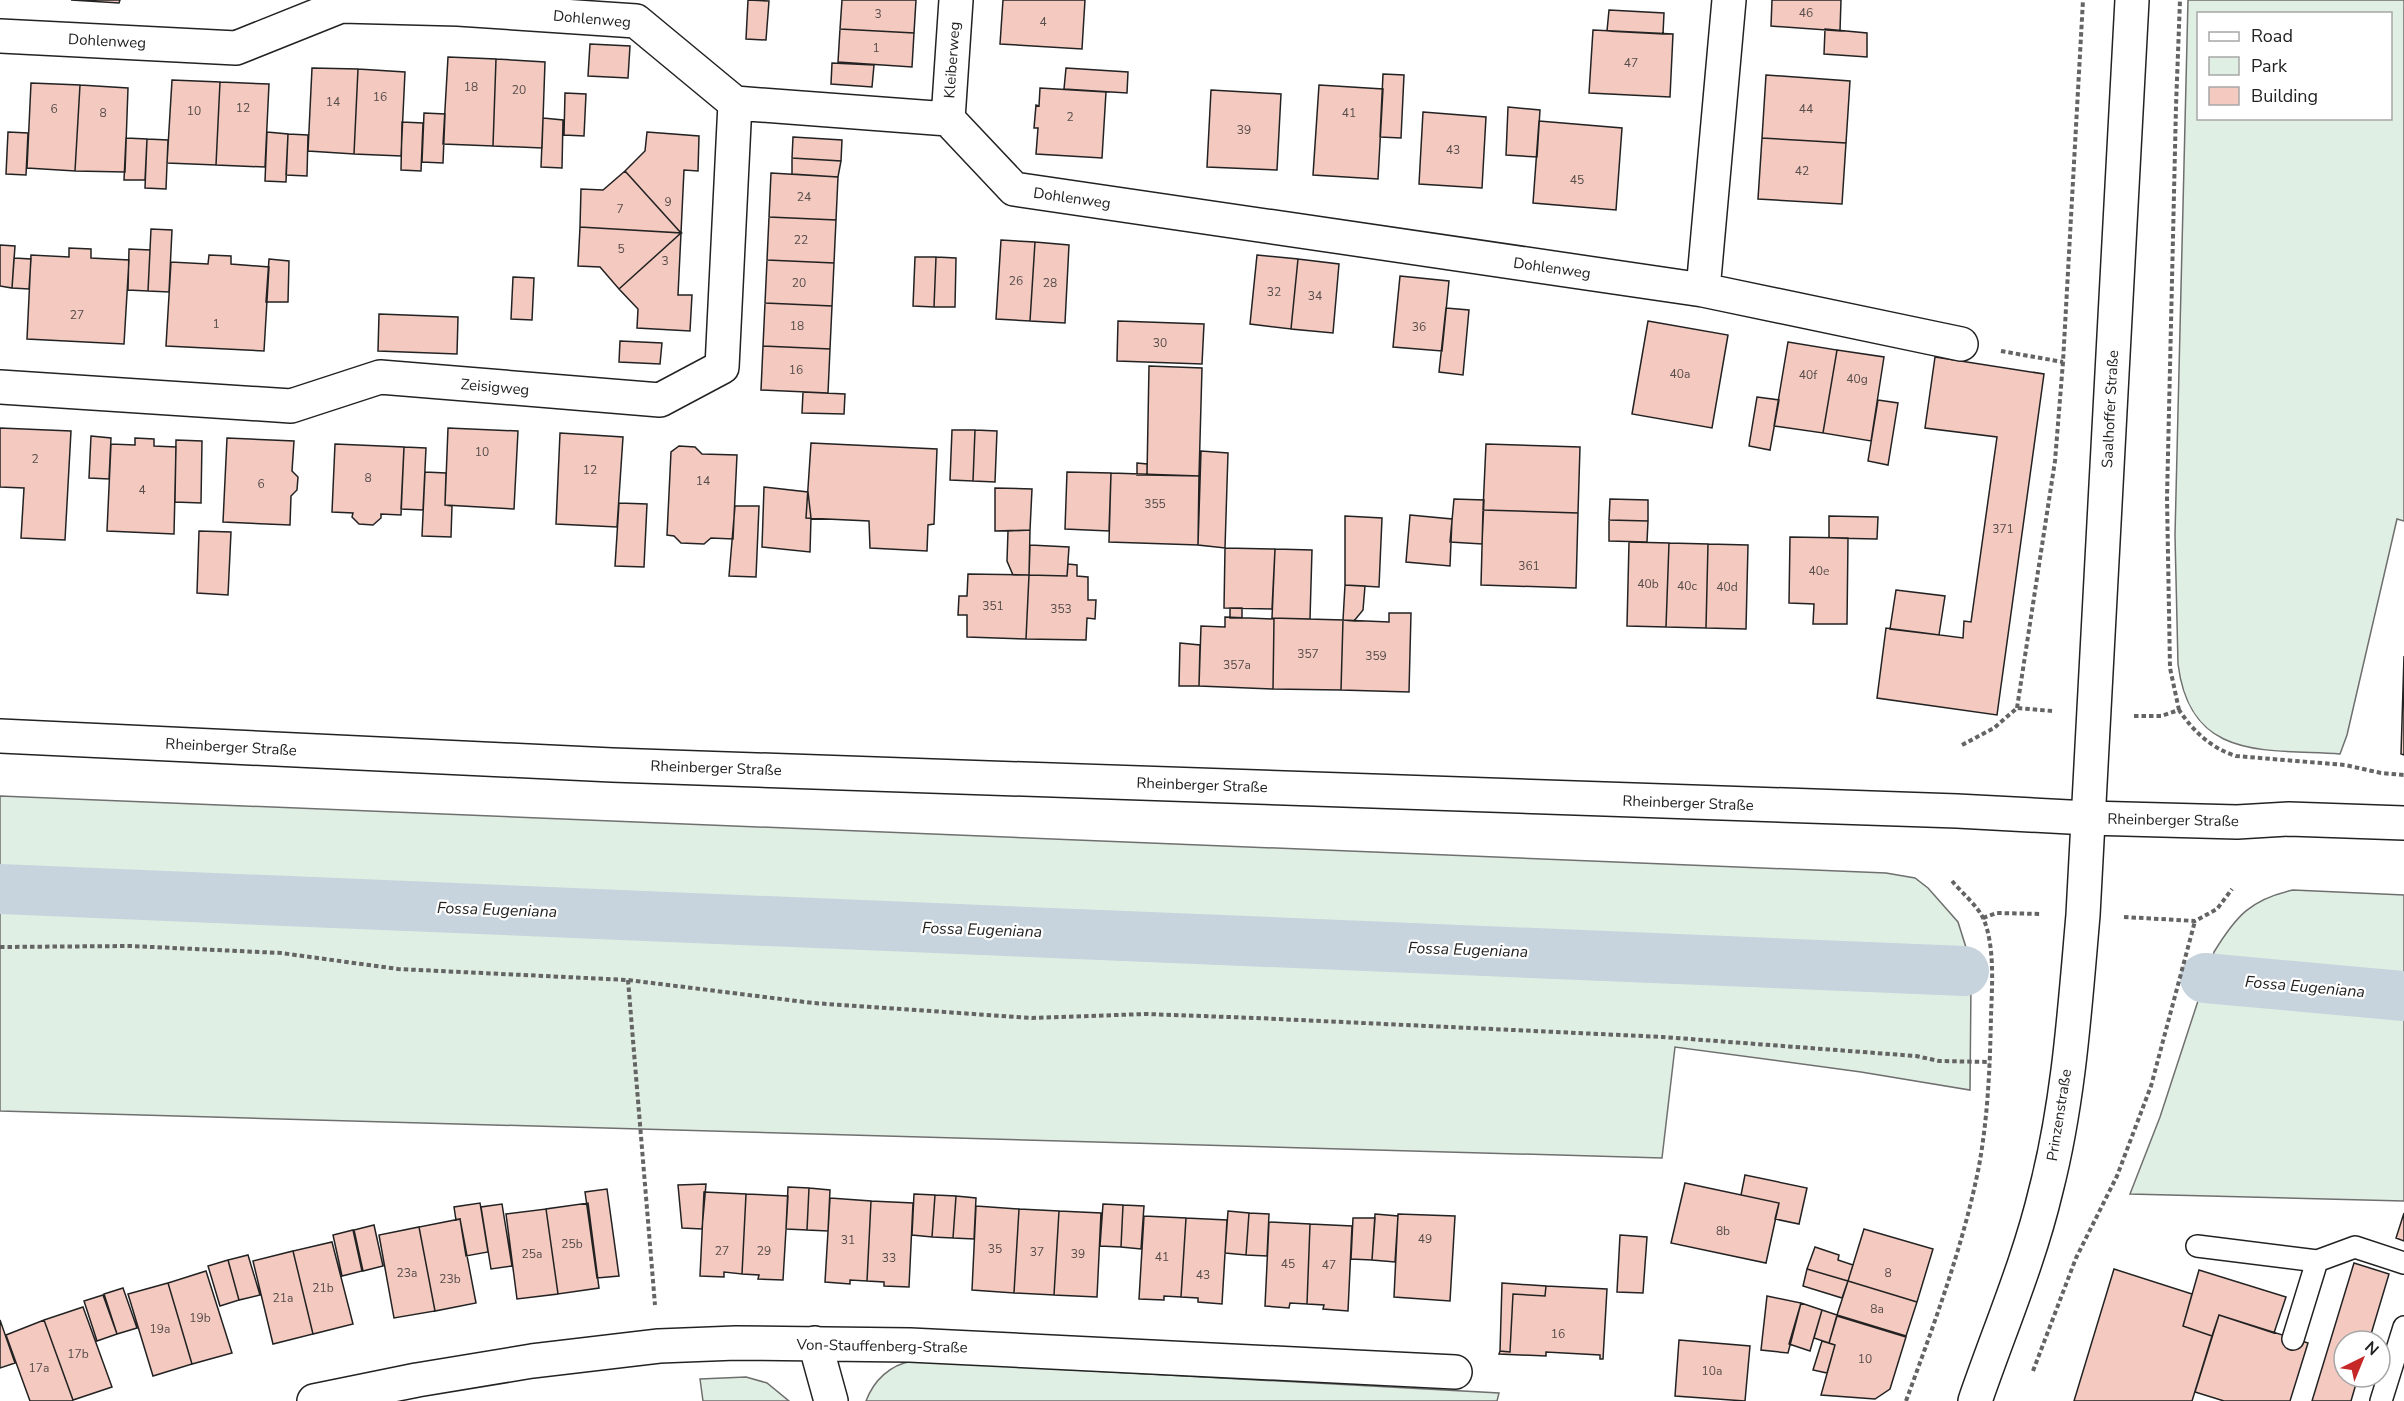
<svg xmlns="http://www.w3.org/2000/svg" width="2404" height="1401" viewBox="0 0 2404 1401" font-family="'Nunito Sans',sans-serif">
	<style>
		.green { fill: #e0efe3; stroke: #6f6f6f; stroke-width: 1.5; fill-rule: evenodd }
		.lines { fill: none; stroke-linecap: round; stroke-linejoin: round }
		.canal { stroke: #c7d3dd; stroke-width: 50 }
		.building { fill: #f3c9c0; stroke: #222; stroke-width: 1.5 }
		.lane-casing { stroke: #222; stroke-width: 24 }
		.street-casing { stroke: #222; stroke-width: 36 }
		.secondary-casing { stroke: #222; stroke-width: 36 }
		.primary-casing { stroke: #222; stroke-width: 36 }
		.path { stroke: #646464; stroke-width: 4; stroke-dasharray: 4.5 3; stroke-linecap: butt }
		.lane { stroke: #fff; stroke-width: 21 }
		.street { stroke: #fff; stroke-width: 33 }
		.secondary { stroke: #fff; stroke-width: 33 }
		.primary { stroke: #fff; stroke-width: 33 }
		.labels { text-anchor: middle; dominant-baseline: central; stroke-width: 4.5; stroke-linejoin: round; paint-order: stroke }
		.number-label { font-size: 12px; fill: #564c4a }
		.street-label { font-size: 15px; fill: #222; stroke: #fff }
		.water-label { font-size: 16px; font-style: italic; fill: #222; stroke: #fff }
	</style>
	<rect width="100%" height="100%" fill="#fff"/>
	<!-- green -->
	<path class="green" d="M2188,0H2404V521L2397,519L2347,735L2340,754C2264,749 2190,761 2178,664L2175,535ZM2198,14H2390V118H2198Z
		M0,796L1886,873L1915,878L1928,888L1958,922L1969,957L1971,983L1970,1090L1861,1072L1675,1047L1662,1158L0,1111Z
		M2293,890L2404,895V1201L2130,1194L2160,1117L2214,952C2236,916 2251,899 2293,890Z
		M912,1361L1499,1393L1497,1401H866C874,1380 890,1365 912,1361Z
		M746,1377L767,1383L789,1401H703L700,1379Z"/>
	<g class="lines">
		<!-- canal -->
		<path class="canal" d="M0,889L1964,971
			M2205,978L2404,996"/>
	</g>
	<!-- building -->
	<path class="building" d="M71,0H120L119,3Z
		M748,0L769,1L766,40L746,39Z
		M842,0H916L914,33L840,29Z
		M1003,0H1085L1082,49L1000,44Z
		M1772,0H1841L1840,31L1771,26Z
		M1609,10L1664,13L1663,34L1607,31Z
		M840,29L914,33L912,67L838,62Z
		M1825,29L1867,33V57L1824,54Z
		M1593,30L1673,34L1670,97L1589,93Z
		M590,44L630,46L628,78L588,76Z
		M448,57L496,59L493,146L443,144Z
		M496,59L545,62L542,148L493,146Z
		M832,63L874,65L872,87L831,84Z
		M312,68L358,69L354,154L308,151Z
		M1066,68L1128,72L1127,93L1064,89Z
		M358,69L405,72L401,156L354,154Z
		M1383,74L1404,75L1401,138L1380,137Z
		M1766,75L1850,81L1846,143L1762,138Z
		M172,80L220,82L216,165L167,163Z
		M220,82L269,84L265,167L216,165Z
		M31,83L80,85L75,171L27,168Z
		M80,85L128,88L125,172L75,171Z
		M1319,85L1383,89L1378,179L1313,175Z
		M1040,88L1106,92L1102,158L1036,154L1038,128H1034L1036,105L1039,106Z
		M1211,90L1281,94L1277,170L1207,167Z
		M565,93L586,94L584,136L564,135Z
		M1508,107L1540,110L1537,157L1506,155Z
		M1423,112L1486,117L1482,188L1419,184Z
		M424,113L445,114L443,163L422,162Z
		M543,118L563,120L562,168L541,167Z
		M1539,121L1622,128L1616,210L1533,203Z
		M402,122L423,123L421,171L401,170Z
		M8,132L28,133L26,175L6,174Z
		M267,132L288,134L286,182L265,181Z
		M647,132L699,136L698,171L684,170L681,233L625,171L645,151Z
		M288,134L308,135L307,176L286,175Z
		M793,137L842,140L841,161L792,158Z
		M126,138L147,139L145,180H124Z
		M1762,138L1846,143L1842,204L1758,199Z
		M147,139L168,140L166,189L145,188Z
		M792,158L841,161L838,177L792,174Z
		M625,171L681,233L580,227L581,189L603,190Z
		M771,173L838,177L836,220L769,217Z
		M769,217L836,220L834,263L767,260Z
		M580,227L681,233L619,289L600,267L578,266Z
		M151,229L172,230L169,292L148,291Z
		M681,233L678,295H692L690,331L637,328L638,309L619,289Z
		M1001,240L1035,242L1030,321L996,319Z
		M1035,242L1069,245L1065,323L1030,321Z
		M0,245L15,246L12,288L0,286Z
		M69,248L91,249V258L129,260L124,344L27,339L31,255L69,257Z
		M129,249L150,250L148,291L128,290Z
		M209,255L231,256V264L269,267L264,351L166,346L171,262L208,264Z
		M1257,255L1298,259L1291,329L1250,324Z
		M915,257H936L934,307L913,306Z
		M936,257L956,258L955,307H934Z
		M14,258L31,259L29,289L12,288Z
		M269,259L289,261L288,302H266Z
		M1298,259L1339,264L1333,333L1291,329Z
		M767,260L834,263L832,306L765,303Z
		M1400,276L1449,281L1442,351L1393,347Z
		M513,277L534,278L532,320L511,319Z
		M765,303L832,306L830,349L763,346Z
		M1446,308L1469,310L1463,375L1439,372Z
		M379,314L458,317L457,354L378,351Z
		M1118,321L1204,324L1202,364L1117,361Z
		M1648,321L1728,335L1712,428L1632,414Z
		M620,341L662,343L660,364L619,362Z
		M1788,342L1837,350L1823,433L1774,426Z
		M763,346L830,349L828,393L761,390Z
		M1837,350L1884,357L1871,441L1823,433Z
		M1935,357L2044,374L1997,715L1877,698L1886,628L1963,638L1964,621L1971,622L1997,437L1925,428Z
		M1149,366L1202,368L1199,476L1147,475Z
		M803,392L845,394L844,414L802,413Z
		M1757,397L1779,400L1770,450L1749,446Z
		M1878,400L1898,403L1888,465L1868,461Z
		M0,428L71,431L65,540L21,538L24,488L0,487Z
		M448,428L518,431L514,509L445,505Z
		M952,430H975L973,481L950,480Z
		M975,430L997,431L995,482L973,481Z
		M560,433L623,437L617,527L556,524Z
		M91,436L111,438L109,479L89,478Z
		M135,438L154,439V446L176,447L174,534L107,531L111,444L135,445Z
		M227,438L294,441L292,471L298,477L297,490L291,496L290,525L223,522Z
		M176,440L202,441L201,503L175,502Z
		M811,443L937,449L934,524L928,525L927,551L870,548L869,521L806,518Z
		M335,444L404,447L401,515L381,514V518L373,525L359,524L352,517L353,513L332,512Z
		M1486,444L1580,447L1578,513L1483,510Z
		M679,446L695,447L702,454L737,455L733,539L711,538L704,544L681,543L674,536L667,535L671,452Z
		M404,447L426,448L423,510L401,509Z
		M1201,451L1228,453L1225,548L1198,545Z
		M1137,463L1147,464V475H1137Z
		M425,472L446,473L445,505L452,506L451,537L422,536Z
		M1067,472L1111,473L1109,531L1065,529Z
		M1111,473L1199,476L1198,545L1109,542Z
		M764,487L808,492L811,518L810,552L762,547Z
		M995,488L1032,489L1030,530L995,531Z
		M1454,499L1484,500L1482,544L1450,542Z
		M1610,499L1648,500V521L1609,520Z
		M619,503L647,504L644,567L615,566Z
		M735,506H759L756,577L729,576Z
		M1483,510L1578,513L1576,588L1481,585Z
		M1410,515L1452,519L1450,566L1406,562Z
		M1345,516L1382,518L1379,587L1345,585Z
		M1829,516L1878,517L1877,539L1829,538Z
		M1609,520L1648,521L1647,542L1609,541Z
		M1030,530L1029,575H1013L1007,561L1008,531Z
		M199,531L231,532L228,595L197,593Z
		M1790,537L1848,538L1847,624H1813L1814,604L1789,603Z
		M1629,542L1669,543L1666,627L1627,626Z
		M1669,543L1708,544L1706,628L1666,627Z
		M1708,544L1748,545L1746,629L1706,628Z
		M1030,545L1069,547L1067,576L1029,575Z
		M1225,548L1275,549L1272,609L1224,608Z
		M1275,549L1312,550L1310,619L1272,618Z
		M1068,564L1077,565V576L1088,577V600H1096L1095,619L1087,618L1086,640L1026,639L1029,575L1067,576Z
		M968,574L1029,575L1026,639L967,637V615H958L959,596H967Z
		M1345,585L1365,586L1363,610L1354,621L1343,620Z
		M1896,590L1945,596L1939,635L1890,629Z
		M1230,608H1242V618H1230Z
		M1389,613H1411L1409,692L1341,690L1343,620L1389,622Z
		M1225,617L1274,619L1273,689L1199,686L1201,626L1225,627Z
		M1272,618L1343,620L1341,690L1273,689L1274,619Z
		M1180,643L1200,645L1199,686H1179Z
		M2404,656V755L2401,754Z
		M1745,1175L1807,1188L1799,1224L1775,1219L1779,1203L1741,1195Z
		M1685,1183L1779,1203L1766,1263L1671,1243Z
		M706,1184L702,1229L682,1228L678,1185Z
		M788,1187L809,1188L807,1230L786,1229Z
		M809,1188L830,1190L828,1231L807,1230Z
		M607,1189L619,1276L597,1278L585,1192Z
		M704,1192L746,1194L742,1274L724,1272V1277L700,1276Z
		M746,1194L788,1196L783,1280L758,1279L759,1275L742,1274Z
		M914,1194L935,1195L932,1237L912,1235Z
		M935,1195L956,1196L953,1238L932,1237Z
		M956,1196L976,1198L974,1239L953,1238Z
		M830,1198L871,1201L867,1281L850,1280V1284L825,1282Z
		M871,1201L913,1203L909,1287L884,1286V1282L867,1281Z
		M480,1203L488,1252L466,1256L460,1219L456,1220L454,1207Z
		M588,1203L599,1288L558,1294L546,1209Z
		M502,1204L512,1266L491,1269L481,1207Z
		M1103,1204L1123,1205L1121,1247L1100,1246Z
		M1123,1205L1144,1206L1141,1249L1121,1247Z
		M976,1206L1019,1209L1014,1293L972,1290Z
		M546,1209L558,1294L517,1299L506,1214Z
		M1019,1209L1059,1211L1054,1295L1014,1293Z
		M1059,1211L1101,1213L1097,1297L1054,1295Z
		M1228,1211L1249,1213L1246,1255L1225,1253Z
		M1249,1213L1269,1214L1267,1256L1246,1255Z
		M2404,1213V1241L2396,1238Z
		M1375,1214L1398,1216L1395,1262L1372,1260Z
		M1398,1214L1455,1216L1450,1301L1394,1297Z
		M1144,1216L1186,1218L1181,1297L1164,1296V1300L1139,1299Z
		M1186,1218L1227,1220L1222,1304L1198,1302V1298L1181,1297Z
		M1353,1218H1375L1372,1260L1351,1259Z
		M460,1219L476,1303L435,1311L419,1227Z
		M1269,1222L1310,1224L1307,1304L1290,1303L1289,1308L1265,1306Z
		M1310,1224L1352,1226L1348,1311L1323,1309L1324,1305L1307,1304Z
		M374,1225L383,1266L363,1271L354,1230Z
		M419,1227L435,1311L394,1318L379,1235Z
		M1864,1229L1933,1249L1917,1302L1848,1281Z
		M353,1230L362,1271L342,1276L333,1235Z
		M1620,1235L1647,1237L1643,1293L1617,1292Z
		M332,1242L353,1324L313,1334L293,1251Z
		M1815,1247L1839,1255L1838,1260L1853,1265L1848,1281L1807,1269Z
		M293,1251L313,1334L273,1344L253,1261Z
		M248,1255L260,1295L239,1300L228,1260Z
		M228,1260L239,1300L220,1306L208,1266Z
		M2354,1263L2389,1274L2369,1341H2344V1377H2358L2351,1401H2312Z
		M1807,1269L1848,1281L1842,1298L1803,1286Z
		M2114,1269L2192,1294L2183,1326L2212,1336L2192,1401H2074Z
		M2199,1270L2286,1297L2274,1333L2219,1315L2212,1336L2183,1326Z
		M206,1271L232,1353L192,1364L168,1283Z
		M1848,1281L1917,1302L1906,1336L1837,1315Z
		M168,1283L192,1364L153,1376L128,1294Z
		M1502,1283L1546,1286L1545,1296L1513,1294L1510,1352L1500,1351Z
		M1546,1286L1607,1289L1603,1359H1600V1355L1546,1352V1356L1499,1354L1500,1351L1510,1352L1513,1294L1545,1296Z
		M123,1288L137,1328L117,1334L104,1294Z
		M103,1295L117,1334L97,1341L84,1301Z
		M1767,1296L1801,1303L1788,1353L1761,1350Z
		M1801,1303L1822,1310L1810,1351L1789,1344Z
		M83,1307L112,1387L73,1400L44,1320Z
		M1822,1310L1837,1315L1829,1343L1814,1338Z
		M2219,1315L2308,1343L2290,1401H2224L2195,1392Z
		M1837,1316L1906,1337L1890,1389L1875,1399L1821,1395L1835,1345L1829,1343Z
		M0,1320L15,1363L0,1368Z
		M44,1320L73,1400L72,1401H30L6,1335Z
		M1679,1340L1750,1346L1745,1401L1675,1396Z
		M1822,1341L1835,1345L1827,1373L1813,1370Z"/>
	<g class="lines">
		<!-- lane casing -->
		<g class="lane-casing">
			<path id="lane" d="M2197,1246L2317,1261L2355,1247L2404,1263
				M2293,1339L2317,1261
				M2381,1401L2404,1327"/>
		</g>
		<!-- street casing -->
		<g class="street-casing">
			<path id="street" d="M0,36L236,48L341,6L458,9L636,21L735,103L948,119L1014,189L1703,290L1729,0
				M948,119L956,0
				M1703,290L1961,344
				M0,387L291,406L380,377L660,400L722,367L735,103
				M815,1343L831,1401
				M314,1401L417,1380L532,1361L659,1346L736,1343L910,1345L1455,1372"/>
		</g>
		<!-- secondary casing -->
		<g class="secondary-casing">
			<path id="secondary" d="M1975,1401C1999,1331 2029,1262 2046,1190C2069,1101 2075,1006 2083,915L2132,0"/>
		</g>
		<!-- primary casing -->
		<g class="primary-casing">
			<path id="primary" d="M0,736L612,765L1957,811L2088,818L2237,822L2289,819L2404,823"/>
		</g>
		<!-- path -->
		<path class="path" d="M2001,351L2063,362
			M2017,708L2055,461L2063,362L2083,0
			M2179,710L2170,668L2167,498L2176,106L2180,0
			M2134,716H2161L2179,710C2194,732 2211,748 2236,756L2345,765L2381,773L2404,775
			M1962,745L1994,728L2017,708L2052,711
			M2124,917L2195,921L2217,909L2232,889
			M1983,918L1997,913L2041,914
			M0,947L131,946L281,953L398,969L628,980L813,1003L1032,1018L1146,1014L1256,1018L1663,1037L1916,1056L1939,1061L1990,1062
			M628,980L655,1305
			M2033,1371L2076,1258L2117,1176L2151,1086L2195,921
			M1906,1401C1934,1324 1963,1247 1979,1166C1988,1116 1990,1066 1991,1016C1992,986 1995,948 1984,920C1978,906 1962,893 1952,881"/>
		<!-- lane -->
		<use href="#lane" class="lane"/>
		<!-- street -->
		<use href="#street" class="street"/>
		<!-- secondary -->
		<use href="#secondary" class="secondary"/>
		<!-- primary -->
		<use href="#primary" class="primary"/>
	</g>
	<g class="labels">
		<!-- number labels -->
		<g class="number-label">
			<text x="1806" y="13">46</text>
			<text x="878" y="14">3</text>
			<text x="1043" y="22">4</text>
			<text x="876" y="48">1</text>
			<text x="1631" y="63">47</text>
			<text x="471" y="87">18</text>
			<text x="519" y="90">20</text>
			<text x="380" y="97">16</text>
			<text x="333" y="102">14</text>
			<text x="243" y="108">12</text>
			<text x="54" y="109">6</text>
			<text x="1806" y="109">44</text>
			<text x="194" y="111">10</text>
			<text x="103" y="113">8</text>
			<text x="1349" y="113">41</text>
			<text x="1070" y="117">2</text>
			<text x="1244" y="130">39</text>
			<text x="1453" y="150">43</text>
			<text x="1802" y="171">42</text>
			<text x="1577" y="180">45</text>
			<text x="804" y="197">24</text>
			<text x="668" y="202">9</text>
			<text x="620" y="209">7</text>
			<text x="801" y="240">22</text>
			<text x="621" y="249">5</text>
			<text x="665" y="261">3</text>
			<text x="1016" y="281">26</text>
			<text x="799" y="283">20</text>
			<text x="1050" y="283">28</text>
			<text x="1274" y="292">32</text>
			<text x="1315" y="296">34</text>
			<text x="77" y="315">27</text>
			<text x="216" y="324">1</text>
			<text x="797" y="326">18</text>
			<text x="1419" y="327">36</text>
			<text x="1160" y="343">30</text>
			<text x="796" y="370">16</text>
			<text x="1680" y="374">40a</text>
			<text x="1808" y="375">40f</text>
			<text x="1857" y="379">40g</text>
			<text x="482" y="452">10</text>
			<text x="35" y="459">2</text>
			<text x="590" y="470">12</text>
			<text x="368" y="478">8</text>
			<text x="703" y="481">14</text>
			<text x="261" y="484">6</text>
			<text x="142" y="490">4</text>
			<text x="1155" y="504">355</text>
			<text x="2003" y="529">371</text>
			<text x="1529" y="566">361</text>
			<text x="1819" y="571">40e</text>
			<text x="1648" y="584">40b</text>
			<text x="1687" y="586">40c</text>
			<text x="1727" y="587">40d</text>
			<text x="993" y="606">351</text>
			<text x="1061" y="609">353</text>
			<text x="1308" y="654">357</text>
			<text x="1376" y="656">359</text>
			<text x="1237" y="665">357a</text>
			<text x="1723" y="1231">8b</text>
			<text x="1425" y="1239">49</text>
			<text x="848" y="1240">31</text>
			<text x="572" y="1244">25b</text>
			<text x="995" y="1249">35</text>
			<text x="722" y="1251">27</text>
			<text x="764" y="1251">29</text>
			<text x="1037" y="1252">37</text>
			<text x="532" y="1254">25a</text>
			<text x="1078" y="1254">39</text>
			<text x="1162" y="1257">41</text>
			<text x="889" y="1258">33</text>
			<text x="1288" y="1264">45</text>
			<text x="1329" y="1265">47</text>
			<text x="407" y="1273">23a</text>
			<text x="1888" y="1273">8</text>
			<text x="1203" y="1275">43</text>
			<text x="450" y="1279">23b</text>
			<text x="323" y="1288">21b</text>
			<text x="283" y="1298">21a</text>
			<text x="1877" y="1309">8a</text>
			<text x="200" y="1318">19b</text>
			<text x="160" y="1329">19a</text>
			<text x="1558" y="1334">16</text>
			<text x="78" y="1354">17b</text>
			<text x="1865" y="1359">10</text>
			<text x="39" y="1368">17a</text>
			<text x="1712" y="1371">10a</text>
		</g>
		<!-- street labels -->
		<g class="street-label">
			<text transform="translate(592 19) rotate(5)">Dohlenweg</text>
			<text transform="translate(107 41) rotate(3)">Dohlenweg</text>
			<text transform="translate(952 60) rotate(-86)">Kleiberweg</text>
			<text transform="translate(1072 198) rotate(8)">Dohlenweg</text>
			<text transform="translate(1552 268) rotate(8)">Dohlenweg</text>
			<text transform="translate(495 387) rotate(5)">Zeisigweg</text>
			<text transform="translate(2110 409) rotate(-87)">Saalhoffer Straße</text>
			<text transform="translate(231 747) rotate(3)">Rheinberger Straße</text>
			<text transform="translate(716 768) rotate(2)">Rheinberger Straße</text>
			<text transform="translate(1202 785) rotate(2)">Rheinberger Straße</text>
			<text transform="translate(1688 803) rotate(2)">Rheinberger Straße</text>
			<text transform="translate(2173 820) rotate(1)">Rheinberger Straße</text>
			<text transform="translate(2059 1115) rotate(-81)">Prinzenstraße</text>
			<text transform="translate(882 1346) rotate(1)">Von-Stauffenberg-Straße</text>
		</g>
		<!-- water labels -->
		<g class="water-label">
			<text transform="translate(497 910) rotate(2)">Fossa Eugeniana</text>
			<text transform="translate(982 930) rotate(2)">Fossa Eugeniana</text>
			<text transform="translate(1468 950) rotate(2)">Fossa Eugeniana</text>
			<text transform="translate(2305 987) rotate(5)">Fossa Eugeniana</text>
		</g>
	</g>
	<!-- legend -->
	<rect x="2197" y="12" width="195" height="108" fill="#ffffff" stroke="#a7a7a7" stroke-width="1.5"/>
	<rect x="2209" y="32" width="30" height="9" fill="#ffffff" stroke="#a7a7a7" stroke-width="1.5"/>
	<text x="2251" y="42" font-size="18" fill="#222222">Road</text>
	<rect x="2209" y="57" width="30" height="18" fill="#e0efe3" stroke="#a7a7a7" stroke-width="1.5"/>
	<text x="2251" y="72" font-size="18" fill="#222222">Park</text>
	<rect x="2209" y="87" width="30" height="18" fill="#f3c9c0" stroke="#a7a7a7" stroke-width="1.5"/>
	<text x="2251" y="102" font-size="18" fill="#222222">Building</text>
	<!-- north arrow -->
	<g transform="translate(2362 1359) rotate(43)"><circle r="28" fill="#ffffff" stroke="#a7a7a7" stroke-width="1.5"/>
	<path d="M0-4.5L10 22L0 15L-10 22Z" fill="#c62828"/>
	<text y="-9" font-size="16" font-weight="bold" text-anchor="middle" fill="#222222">N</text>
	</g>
</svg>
